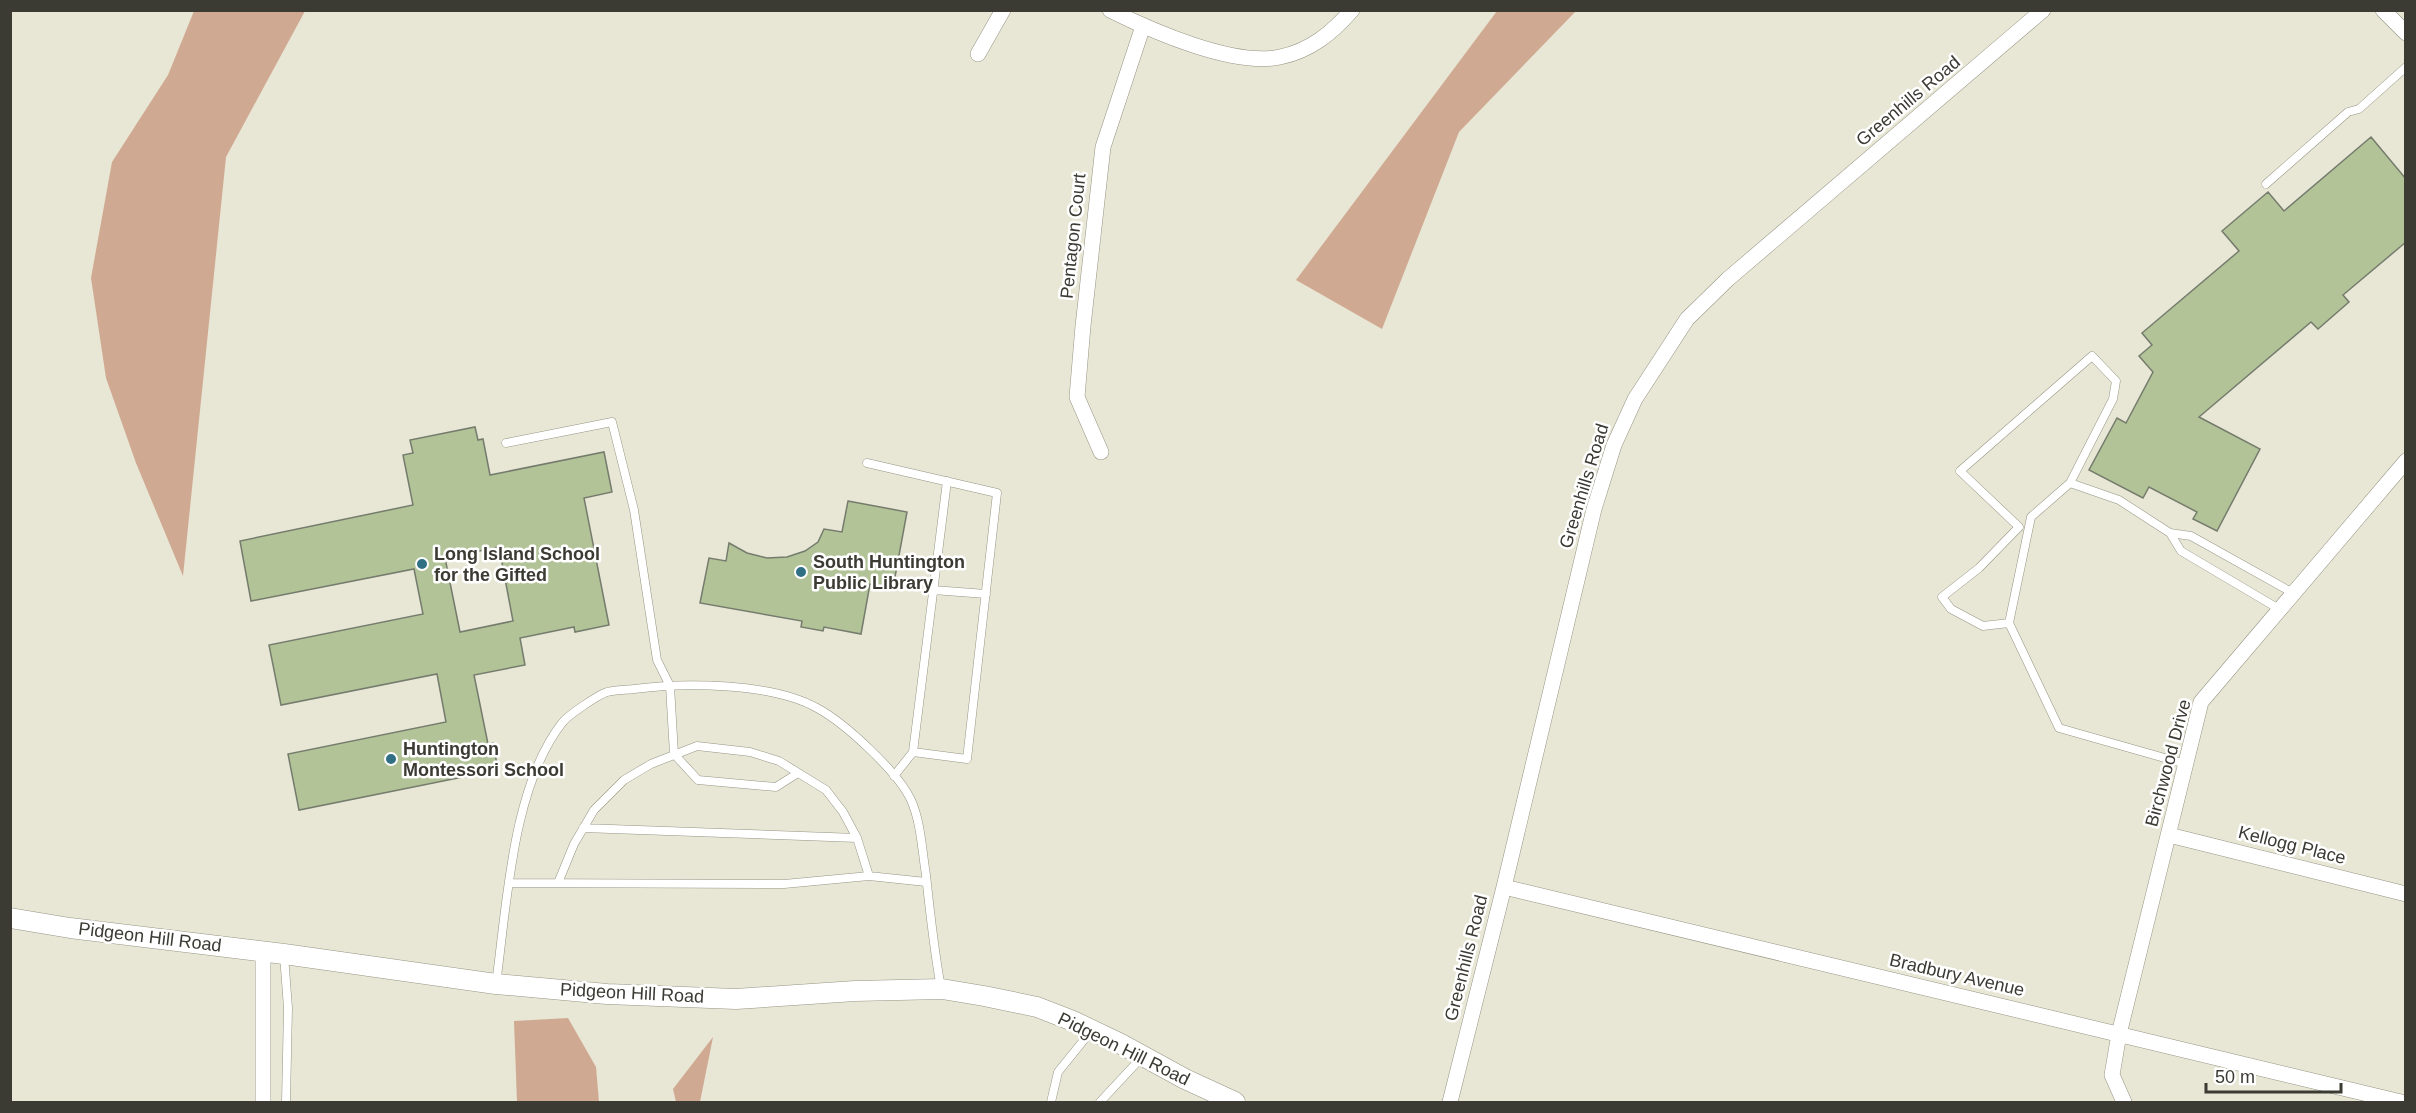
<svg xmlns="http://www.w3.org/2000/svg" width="2416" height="1113" viewBox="0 0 2416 1113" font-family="Arial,sans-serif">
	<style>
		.green { fill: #d0a992 }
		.building { fill: #b2c398; stroke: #757c6d; stroke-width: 1.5; fill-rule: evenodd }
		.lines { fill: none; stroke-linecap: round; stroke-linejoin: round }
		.service-casing { stroke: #979585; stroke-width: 9 }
		.minor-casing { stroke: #979585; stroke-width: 16 }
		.tertiary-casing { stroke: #979585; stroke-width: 21 }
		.service { stroke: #fff; stroke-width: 8 }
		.minor { stroke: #fff; stroke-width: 15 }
		.tertiary { stroke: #fff; stroke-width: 20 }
		.poi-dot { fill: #306f84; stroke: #fff; stroke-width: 2 }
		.labels { text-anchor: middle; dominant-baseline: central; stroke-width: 5; stroke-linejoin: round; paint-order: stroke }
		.street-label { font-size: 18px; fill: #3b3a33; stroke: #fff }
		.poi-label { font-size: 18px; font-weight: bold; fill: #3b3a33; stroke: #fff; text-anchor: start }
	</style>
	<rect width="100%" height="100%" fill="#e8e6d4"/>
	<!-- green -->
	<path class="green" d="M194,11H305L226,157L183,576L136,463L106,378L91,278L112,162L168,75Z
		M1497,11H1576L1459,132L1382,329L1296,280Z
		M568,1018L596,1067L599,1102H517L514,1021Z
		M713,1037L700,1102H676L673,1089Z"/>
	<!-- building -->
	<path class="building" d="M2371,137L2406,179V242L2343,295L2349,302L2318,329L2311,322L2199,417L2260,449L2217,531L2193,519L2197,512L2149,487L2143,498L2089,470L2117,418L2126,423L2153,372L2139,356L2152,345L2142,333L2239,251L2222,231L2268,192L2284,211Z
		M475,427L478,440L483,439L490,475L604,452L612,492L584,498L609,625L575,632L574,627L520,638L525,665L474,675L488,744L493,743L498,770L299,810L288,754L446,722L437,674L281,705L269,645L423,614L414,569L251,601L240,541L413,505L403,455L413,453L410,440ZM499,547L513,621L460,632L445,558Z
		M848,501L907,512L893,588L870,584L861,634L824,627L823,631L801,627L802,621L700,603L709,558L726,561L729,543L747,553L767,558L787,557L805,551L818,542L824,529L842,532Z"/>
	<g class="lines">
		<!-- service casing -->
		<g class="service-casing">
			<path id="service" d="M2266,184L2348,112L2359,109L2406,67
				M506,443L612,422L634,510L657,660L670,686L674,754L698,780L776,787L798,773
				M867,463L997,493L967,759L913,752L894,776
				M2070,483L2031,517L2009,623L2059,728L2186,764
				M2170,533L2181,551L2279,609
				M933,590L986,594
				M2009,623L1983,626L1951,609L1942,597L1979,568L2019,527L1960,471L2092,356L2116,381L2113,399L2070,483L2119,500L2170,533L2191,536L2293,593
				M913,752L947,481
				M583,828L857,838
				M510,883L784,884L869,876L926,882
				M558,883L574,844L594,810L624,780L651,764L697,746L750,752L779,761L826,790L843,812L857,838L869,876
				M284,955L288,1008L286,1102
				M496,984C507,904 512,787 562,723C568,715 598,695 607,692C615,690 626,690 634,689C685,682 773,683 817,708C845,723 898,772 911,800C921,822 922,851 926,875C930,913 934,950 941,988
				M1051,1102L1058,1072L1092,1030
				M1100,1102L1142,1057"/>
		</g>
		<!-- minor casing -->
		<g class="minor-casing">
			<path id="minor" d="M1110,10C1152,31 1234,67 1280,57C1310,51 1332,33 1352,10
				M2383,10L2406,33
				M978,54L1003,10
				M1101,452L1077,397L1083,326L1103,147L1143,26
				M2169,835L2406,894
				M1504,887L2401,1102
				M263,1102V951
				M1450,1102L1504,887L1594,509L1614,445L1635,399L1687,319L1728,279L2043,10
				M2124,1102L2112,1075L2119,1034L2201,702L2406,461"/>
		</g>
		<!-- tertiary casing -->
		<g class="tertiary-casing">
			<path id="tertiary" d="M10,918L70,928L284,954L496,984L607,994L736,999L855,991L942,989L984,996L1037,1007L1073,1021L1121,1044L1185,1079L1235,1102"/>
		</g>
		<!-- service -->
		<use href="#service" class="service"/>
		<!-- minor -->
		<use href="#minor" class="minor"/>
		<!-- tertiary -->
		<use href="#tertiary" class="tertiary"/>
	</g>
	<!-- markers -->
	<g class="poi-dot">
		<circle cx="422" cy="564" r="6"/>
		<circle cx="801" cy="572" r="6"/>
		<circle cx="391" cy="759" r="6"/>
	</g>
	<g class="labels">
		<!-- street labels -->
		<g class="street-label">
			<text transform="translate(1908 101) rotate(-40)">Greenhills Road</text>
			<text transform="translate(1073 236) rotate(-84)">Pentagon Court</text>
			<text transform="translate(1584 486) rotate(-73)">Greenhills Road</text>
			<text transform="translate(2168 763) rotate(-75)">Birchwood Drive</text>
			<text transform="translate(2292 845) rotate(14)">Kellogg Place</text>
			<text transform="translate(150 937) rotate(7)">Pidgeon Hill Road</text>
			<text transform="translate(1466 958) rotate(-76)">Greenhills Road</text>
			<text transform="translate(1957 975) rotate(13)">Bradbury Avenue</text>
			<text transform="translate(632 993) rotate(3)">Pidgeon Hill Road</text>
			<text transform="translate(1124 1049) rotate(26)">Pidgeon Hill Road</text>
		</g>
		<!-- poi labels -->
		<g class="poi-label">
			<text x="434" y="554">Long Island School<tspan x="434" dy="21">for the Gifted</tspan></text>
			<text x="813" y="562">South Huntington<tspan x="813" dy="21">Public Library</tspan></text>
			<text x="403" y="749">Huntington<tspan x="403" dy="21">Montessori School</tspan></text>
		</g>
	</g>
	<!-- border -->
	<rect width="2416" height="1113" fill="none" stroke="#3b3a33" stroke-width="24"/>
	<!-- scale -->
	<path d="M2206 1083v9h135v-9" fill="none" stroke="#3b3a33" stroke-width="3"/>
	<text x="2215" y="1083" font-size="18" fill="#3b3a33" stroke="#ffffff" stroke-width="4.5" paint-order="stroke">50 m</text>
</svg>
